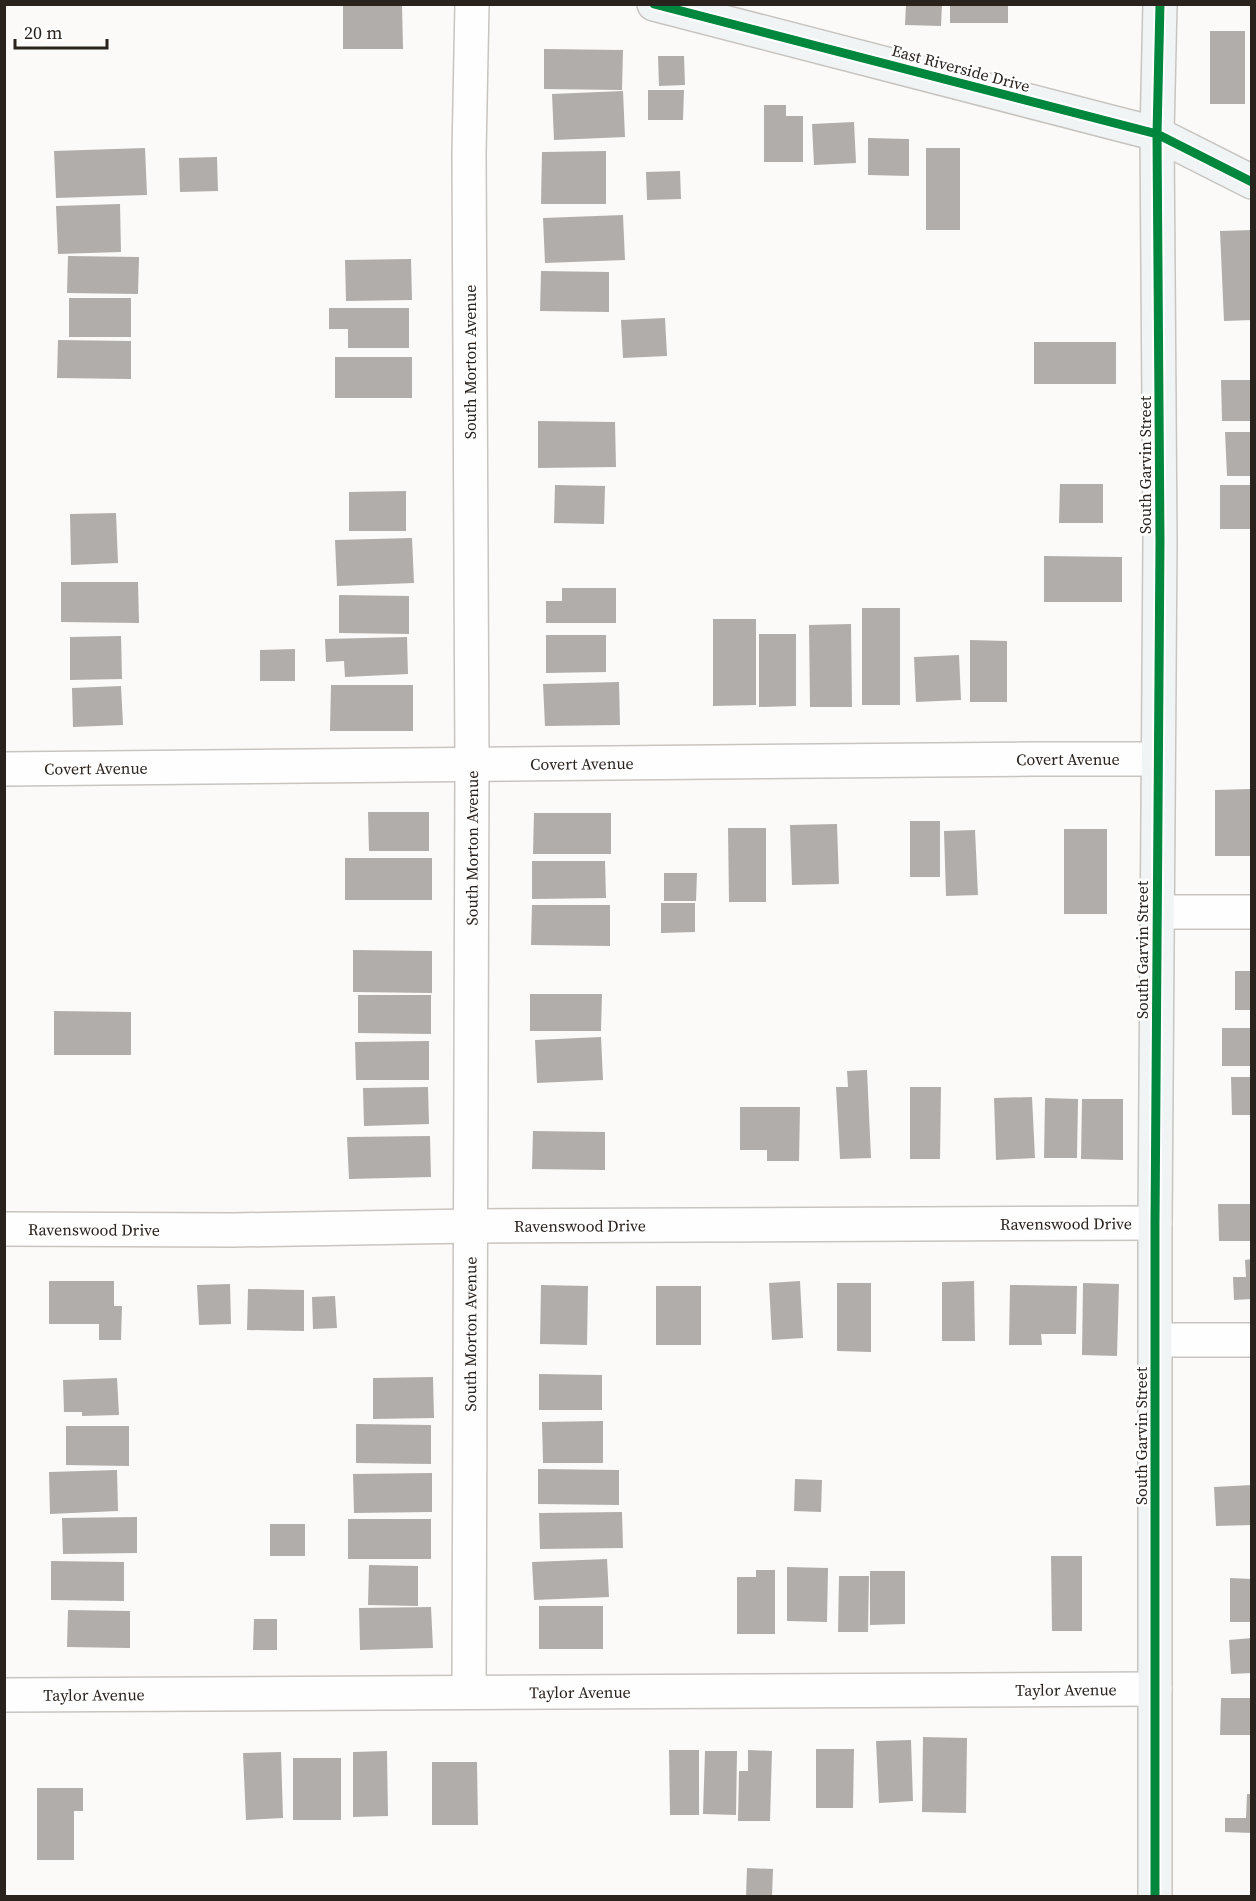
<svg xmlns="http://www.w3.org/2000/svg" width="1256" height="1901" viewBox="0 0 1256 1901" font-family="'Source Serif 4',serif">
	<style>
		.building { fill: #b1adaa }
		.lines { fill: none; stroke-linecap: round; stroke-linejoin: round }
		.street-casing { stroke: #c8c4c0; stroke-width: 36 }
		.secondary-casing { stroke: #c8c4c0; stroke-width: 36 }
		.street { stroke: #fffefe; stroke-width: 33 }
		.secondary { stroke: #f1f4f5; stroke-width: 33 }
		.cycleway-casing { stroke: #fff; stroke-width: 13 }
		.cycleway { stroke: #00873e; stroke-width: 9 }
		.labels { text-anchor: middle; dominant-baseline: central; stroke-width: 5; stroke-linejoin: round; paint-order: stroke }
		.street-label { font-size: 16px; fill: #29221d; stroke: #fff }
	</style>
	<rect width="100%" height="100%" fill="#fcfaf8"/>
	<!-- building -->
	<path class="building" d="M343,4H402L403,49H343Z
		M906,4H942L941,26L905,25Z
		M950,4H1008V23H950Z
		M1210,31H1245V104H1210Z
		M544,49L623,50L622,90L544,89Z
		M658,56H684L685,85L659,86Z
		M648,90H684L683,120H648Z
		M623,91L625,137L554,140L552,94Z
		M764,105H786V116H803V162H764Z
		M854,122L856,163L814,165L812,124Z
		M868,138L909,139V176L868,175Z
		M145,148L147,195L56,198L54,151Z
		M926,148H960V230H926Z
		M606,151V204H541L542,152Z
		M217,157L218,191L180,192L179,158Z
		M680,171L681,199L647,200L646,172Z
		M120,204L121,252L58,254L56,206Z
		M623,215L625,260L545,263L543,218Z
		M1252,230V320L1224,321L1220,231Z
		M68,256L139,257L138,294L67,293Z
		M411,259L412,300L346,301L345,260Z
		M541,271L609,272V312L540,311Z
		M69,298H131V337H69Z
		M329,308H409V348H348V329H329Z
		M665,318L667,356L623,358L621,320Z
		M58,340L131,341V379L57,378Z
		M1034,342H1116V384H1034Z
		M335,357H412V398H335Z
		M1221,380H1252V421H1222Z
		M538,421L615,422L616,467L538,468Z
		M1225,432H1252V476H1227Z
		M1060,484H1103V523H1059Z
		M555,485L605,486L604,524L554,523Z
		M1220,485H1252V529H1220Z
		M406,491V531H349V492Z
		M116,513L118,563L71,565L70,514Z
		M412,538L414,583L337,586L335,540Z
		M1044,556L1122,557V602H1044Z
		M61,582H138L139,623L61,622Z
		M562,588H616V623H546V601H562Z
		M339,595L409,596V634L339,633Z
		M862,608H900V705H862Z
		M713,619H756V705L713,706Z
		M851,624L852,707H810L809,625Z
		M759,634H796V706L759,707Z
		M546,635H606V672L546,673Z
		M121,636L122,679L70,680V637Z
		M407,637L408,674L345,677L344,661L326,662L325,639Z
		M970,640L1007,641V702H970Z
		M295,649V681H260V650Z
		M959,655L961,700L916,702L914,657Z
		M619,682L620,725L545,726L543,684Z
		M331,685H413V731H330Z
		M121,686L123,725L73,727L72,688Z
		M1252,789V856H1215V790Z
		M368,812H429V851H369Z
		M534,813H611V854H533Z
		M910,821H940V877H910Z
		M837,824L839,884L792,885L790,825Z
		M728,828H766V902H729Z
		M1064,829H1107V914H1064Z
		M975,830L978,895L946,896L944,831Z
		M345,858H432V900H345Z
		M532,861H605L606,898L532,899Z
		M664,873H697L696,901H664Z
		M661,903H695V932L661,933Z
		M532,905H610V946L531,945Z
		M353,950L432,951V993L353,992Z
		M1235,971H1252V1010H1235Z
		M530,994H602L601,1031H530Z
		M358,995H431V1034L358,1033Z
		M54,1011L131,1012V1055H54Z
		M1222,1028H1252V1066H1222Z
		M601,1037L603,1080L537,1083L535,1040Z
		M429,1041V1080H356L355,1042Z
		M867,1070L871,1158L840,1159L836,1087H848L847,1071Z
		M1231,1077H1252V1115H1232Z
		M428,1087L429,1124L364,1126L363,1088Z
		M910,1087H941L940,1159H910Z
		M1032,1097L1035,1158L996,1160L994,1098Z
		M1045,1098L1078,1099L1077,1158H1044Z
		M1082,1099H1123V1160L1081,1159Z
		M740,1107H800L799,1161H767V1150H740Z
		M533,1131L605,1132V1170L532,1169Z
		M430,1136L431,1177L349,1179L347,1137Z
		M1218,1204H1252V1241H1219Z
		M1252,1259V1299L1234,1300L1233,1277H1246L1245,1260Z
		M49,1281H114V1306H122L121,1340H99V1324H49Z
		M800,1281L803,1338L772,1340L769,1283Z
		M974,1281L975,1341H942V1282Z
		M837,1283H871V1352L837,1351Z
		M1083,1283L1119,1284L1117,1356L1082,1355Z
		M230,1284L231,1324L199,1325L197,1285Z
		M541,1285L588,1286L587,1345L540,1344Z
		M1010,1285L1077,1286L1076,1334H1041L1042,1345H1009Z
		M656,1286H701V1345H656Z
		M248,1289L304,1290V1331L247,1330Z
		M335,1296L337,1328L313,1329L312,1297Z
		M539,1374L602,1375V1410H539Z
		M433,1377L434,1418L373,1419V1378Z
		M117,1378L119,1415L82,1416V1412H64L63,1380Z
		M603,1421V1463H543L542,1422Z
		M356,1424L431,1425V1464L356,1463Z
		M66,1426H129V1466L66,1465Z
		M538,1469L619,1470V1505L538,1504Z
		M117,1470L118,1511L50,1514L49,1472Z
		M432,1473V1512L354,1513L353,1474Z
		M795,1479L822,1480L821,1512L794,1511Z
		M1252,1485V1525L1216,1526L1214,1487Z
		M622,1512L623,1548L540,1549L539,1513Z
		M137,1517V1553L63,1554L62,1518Z
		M348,1519H431V1559H348Z
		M270,1524H305V1556H270Z
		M1051,1556H1082V1631H1052Z
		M607,1559L609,1597L534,1600L532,1562Z
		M51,1561L124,1562V1601L51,1600Z
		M369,1565L418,1566V1606L368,1605Z
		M787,1567L828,1568L827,1622L787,1621Z
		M756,1570H775V1634H737V1577H756Z
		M870,1571H905V1624L870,1625Z
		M839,1576H869L868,1632H838Z
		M1230,1578L1252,1579V1622H1230Z
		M539,1606H603V1649H539Z
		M431,1607L433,1648L360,1650L359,1608Z
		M68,1610L130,1611V1648L67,1647Z
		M254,1619H277V1650H253Z
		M1252,1638V1673L1231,1674L1229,1640Z
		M1221,1698H1252V1735H1220Z
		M923,1737L967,1738L966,1813L922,1812Z
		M911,1740L913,1801L879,1803L876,1741Z
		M816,1749H854L853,1808H816Z
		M669,1750H699V1815H670Z
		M748,1750L772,1751L770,1821H738L739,1771H748Z
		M387,1751L388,1816L353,1817V1752Z
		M705,1751H737L736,1815L703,1814Z
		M281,1752L283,1818L246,1820L243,1753Z
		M293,1758H341V1820H293Z
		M432,1762H477L478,1825H432Z
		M37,1788H83V1811H74V1860H37Z
		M1247,1794H1252V1833L1225,1832V1818H1246Z
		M747,1868L773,1869L772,1896H746Z"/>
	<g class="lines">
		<!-- street casing -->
		<g class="street-casing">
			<g id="street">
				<path id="s1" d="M4,769L1031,759H1157"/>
				<path d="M1157,912H1252"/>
				<path id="s2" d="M4,1229L233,1230L470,1226L1155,1223"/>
				<path d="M1156,1340H1252"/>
				<path id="s3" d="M469,1692L472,765L469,153L472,4"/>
				<path id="s4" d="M4,1695L1155,1689"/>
			</g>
		</g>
		<!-- secondary casing -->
		<g class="secondary-casing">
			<path id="secondary" d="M654,4L1157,134L1252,182
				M1155,1896V1223L1160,541L1157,134L1160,4"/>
		</g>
		<!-- street -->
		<use href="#street" class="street"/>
		<!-- secondary -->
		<use href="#secondary" class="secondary"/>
		<!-- cycleway casing -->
		<g class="cycleway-casing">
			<path id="cycleway" d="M654,4L1157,134L1252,182
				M1155,1896V1223L1160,541L1157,134L1160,4"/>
		</g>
		<!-- cycleway -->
		<use href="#cycleway" class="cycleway"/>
	</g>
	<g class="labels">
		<!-- street labels -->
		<g class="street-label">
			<text transform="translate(961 68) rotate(15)">East Riverside Drive</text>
			<text transform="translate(470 362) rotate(-90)">South Morton Avenue</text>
			<text transform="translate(1145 465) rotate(-90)">South Garvin Street</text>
			<text stroke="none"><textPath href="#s1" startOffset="1064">Covert Avenue</textPath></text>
			<text stroke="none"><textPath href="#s1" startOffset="578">Covert Avenue</textPath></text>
			<text stroke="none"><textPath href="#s1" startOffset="92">Covert Avenue</textPath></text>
			<text stroke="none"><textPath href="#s3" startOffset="844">South Morton Avenue</textPath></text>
			<text transform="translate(1142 950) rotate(-90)">South Garvin Street</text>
			<text stroke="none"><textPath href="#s2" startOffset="1062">Ravenswood Drive</textPath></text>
			<text stroke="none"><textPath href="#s2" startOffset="576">Ravenswood Drive</textPath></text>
			<text stroke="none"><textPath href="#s2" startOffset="90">Ravenswood Drive</textPath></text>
			<text stroke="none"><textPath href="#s3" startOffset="358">South Morton Avenue</textPath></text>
			<text transform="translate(1141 1436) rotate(-90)">South Garvin Street</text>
			<text stroke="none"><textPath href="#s4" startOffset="1062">Taylor Avenue</textPath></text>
			<text stroke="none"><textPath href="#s4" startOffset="576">Taylor Avenue</textPath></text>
			<text stroke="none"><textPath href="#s4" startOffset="90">Taylor Avenue</textPath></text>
		</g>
	</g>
	<!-- border -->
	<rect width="1256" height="1901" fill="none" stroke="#29221d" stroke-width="12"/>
	<!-- scale -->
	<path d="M15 39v9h92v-9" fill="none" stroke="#29221d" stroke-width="3"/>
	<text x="24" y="39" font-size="18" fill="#29221d" stroke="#ffffff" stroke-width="4.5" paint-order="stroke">20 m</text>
</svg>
